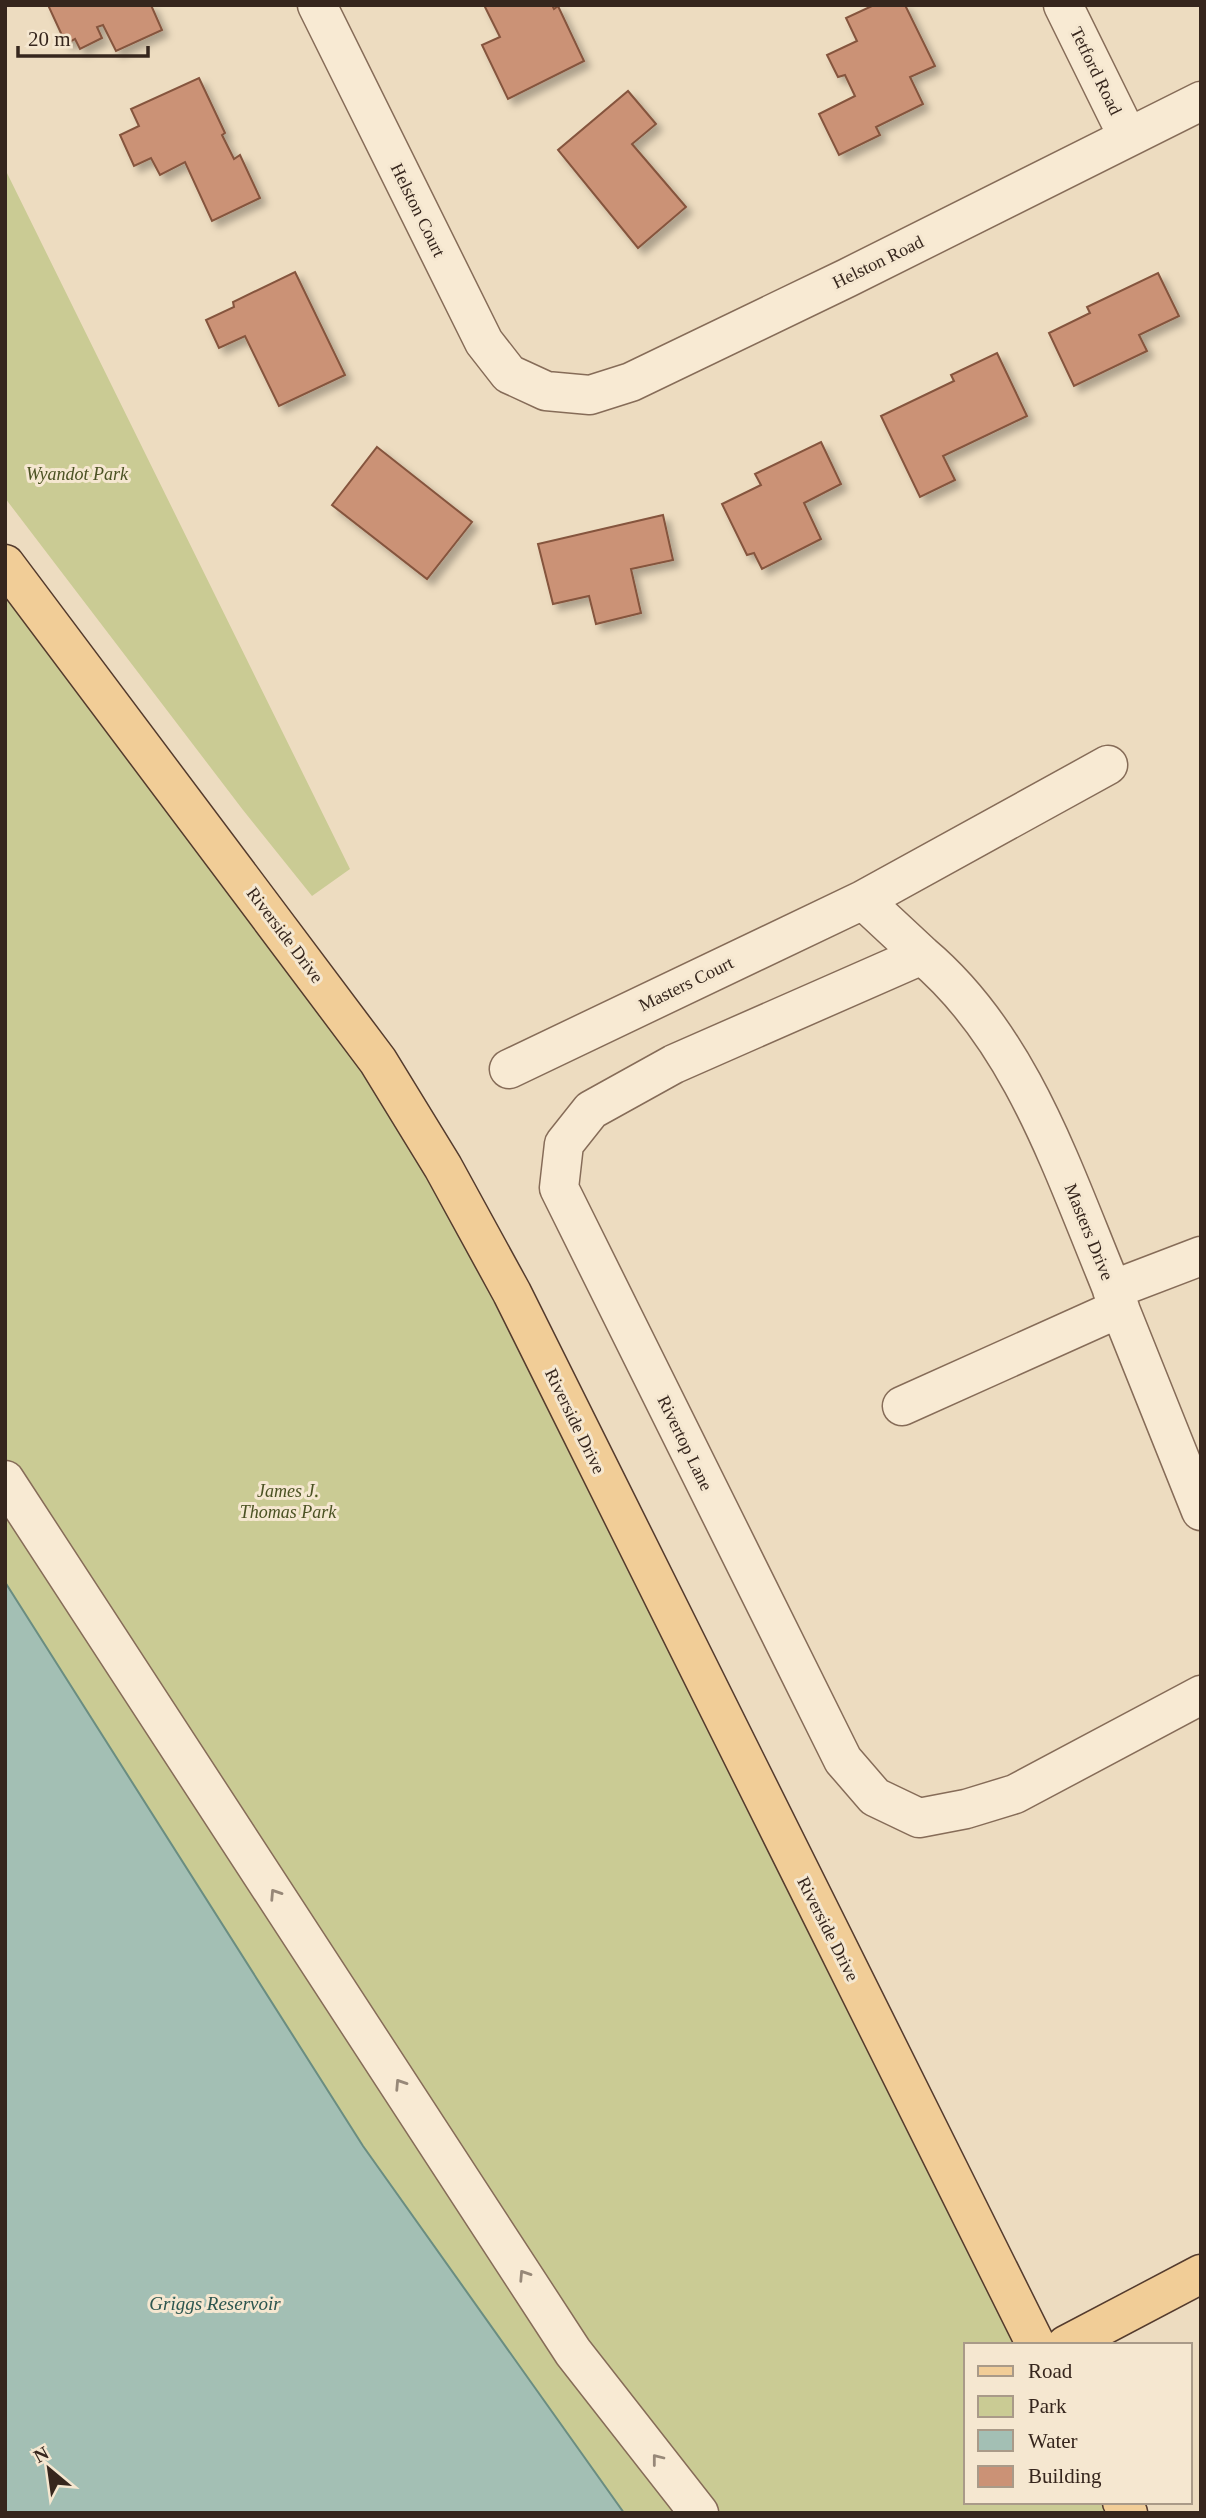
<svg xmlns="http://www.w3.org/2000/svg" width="1206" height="2518" viewBox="0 0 1206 2518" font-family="'Times New Roman',serif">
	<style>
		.green { fill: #cacb94 }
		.water { fill: #a3bfb4; stroke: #6a8d81; stroke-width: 2 }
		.building { fill: #cb9276; stroke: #85543e; stroke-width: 2; filter: url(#shadow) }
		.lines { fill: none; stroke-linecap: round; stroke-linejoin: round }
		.minor-casing { stroke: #866c58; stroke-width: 41 }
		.major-casing { stroke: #543b2d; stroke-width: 41 }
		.minor { stroke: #f8ead3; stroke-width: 38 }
		.major { stroke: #f1cd97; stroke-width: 38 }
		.oneway { stroke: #978878 }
		.labels { text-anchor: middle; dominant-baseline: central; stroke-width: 6; stroke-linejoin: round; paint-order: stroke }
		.street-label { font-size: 18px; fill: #36261d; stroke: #f5e7d0 }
		.park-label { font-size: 18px; font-style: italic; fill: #4b5223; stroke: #f5e7d0 }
		.water-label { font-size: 19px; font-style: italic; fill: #2c564f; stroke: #f5e7d0 }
	</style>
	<defs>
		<filter id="shadow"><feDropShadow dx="6" dy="6" stdDeviation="3.5" flood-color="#0004"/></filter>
	</defs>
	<rect width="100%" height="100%" fill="#eddcc0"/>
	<!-- green -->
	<path class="green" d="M5,169L350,869L312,896L243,810L5,498Z
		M5,564L360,1037L1036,2345H966V2502H1122L1128,2513H624L363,2146L5,1582Z"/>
	<!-- water -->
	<path class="water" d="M5,1582L363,2146L624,2513H5Z"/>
	<!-- building -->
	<path class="building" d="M48,5H151L162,30L116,51L103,25L97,27L102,38L80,49L75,39L66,44Z
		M484,5H552L554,9L558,6L584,61L508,99L482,45L500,37Z
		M874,5H905L935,66L910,77L923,104L876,127L880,135L839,155L819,114L855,96L845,75L838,77L827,55L857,41L846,18Z
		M199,78L225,133L222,135L234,159L240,155L260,198L212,221L185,162L160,175L151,158L134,166L120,135L139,126L131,109Z
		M628,91L656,124L632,144L686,207L638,248L558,150Z
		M295,272L345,375L279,406L245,336L219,348L206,320L234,307L233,302Z
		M1158,273L1179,316L1139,335L1147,351L1074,386L1049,333L1090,313L1087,307Z
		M997,353L1027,416L943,456L955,480L920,497L881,416L954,381L951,375Z
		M821,442L841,484L804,503L821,539L762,569L754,553L747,555L722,504L761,485L755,474Z
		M377,447L472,522L427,579L332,505Z
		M663,515L673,560L631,569L641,613L596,624L589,596L553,604L538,544Z"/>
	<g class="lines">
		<!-- minor casing -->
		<g class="minor-casing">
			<path id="minor" d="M317,5L484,342L509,374L546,391L590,395L631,382L847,278L1201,101
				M1063,5L1128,137
				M863,900L922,955
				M509,1069L863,900L1108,765
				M1112,1290L1201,1256
				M902,1406L1120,1308
				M5,1480L573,2352L699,2513
				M1201,1511C1169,1432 1137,1353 1106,1274C1060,1162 1018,1036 922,955L674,1064L591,1110L564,1144L559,1188L843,1760L875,1797L919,1818L966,1809L1015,1794L1201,1695"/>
		</g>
		<!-- major casing -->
		<g class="major-casing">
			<path id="major" d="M5,564L378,1061L443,1167L512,1293L1036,2345
				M1066,2345L1201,2274
				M1122,2502L1128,2513"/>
		</g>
		<!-- minor -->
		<use href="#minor" class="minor"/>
		<!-- major -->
		<use href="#major" class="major"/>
	</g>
	<!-- one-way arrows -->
	<defs><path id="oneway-chevron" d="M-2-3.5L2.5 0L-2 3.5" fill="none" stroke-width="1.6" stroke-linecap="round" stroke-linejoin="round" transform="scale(1.75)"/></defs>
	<g class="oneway">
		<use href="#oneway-chevron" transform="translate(275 1894) rotate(-123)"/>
		<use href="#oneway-chevron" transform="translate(400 2084) rotate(-123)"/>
		<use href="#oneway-chevron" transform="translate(524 2275) rotate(-123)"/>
		<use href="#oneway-chevron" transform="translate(657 2459) rotate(-128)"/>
	</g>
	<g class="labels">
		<!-- street labels -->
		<g class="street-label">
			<text transform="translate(1096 71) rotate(64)">Tetford Road</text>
			<text transform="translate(418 210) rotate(64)">Helston Court</text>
			<text transform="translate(878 262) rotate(-26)">Helston Road</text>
			<text transform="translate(285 935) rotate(53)">Riverside Drive</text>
			<text transform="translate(686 984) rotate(-26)">Masters Court</text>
			<text transform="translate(1089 1232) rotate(68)">Masters Drive</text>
			<text transform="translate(575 1421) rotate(64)">Riverside Drive</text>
			<text transform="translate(685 1443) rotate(64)">Rivertop Lane</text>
			<text transform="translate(828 1929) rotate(63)">Riverside Drive</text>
		</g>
		<!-- park labels -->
		<g class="park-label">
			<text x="77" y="474">Wyandot Park</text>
			<text x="288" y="1491">James J.<tspan x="288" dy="21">Thomas Park</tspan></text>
		</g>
		<!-- water labels -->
		<g class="water-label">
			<text x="215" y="2303">Griggs Reservoir</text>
		</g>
	</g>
	<!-- border -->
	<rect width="1206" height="2518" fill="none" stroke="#36261d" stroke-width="14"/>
	<!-- legend -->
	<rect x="964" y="2343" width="228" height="161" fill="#f5e7d0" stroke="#a99a88" stroke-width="2"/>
	<rect x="978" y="2366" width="35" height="10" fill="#f1cd97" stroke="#a99a88" stroke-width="2"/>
	<text x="1028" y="2378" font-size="21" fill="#36261d">Road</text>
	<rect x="978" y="2396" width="35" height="21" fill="#cacb94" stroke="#a99a88" stroke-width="2"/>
	<text x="1028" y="2413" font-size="21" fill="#36261d">Park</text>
	<rect x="978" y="2430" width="35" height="21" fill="#a3bfb4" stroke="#a99a88" stroke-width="2"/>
	<text x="1028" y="2448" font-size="21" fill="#36261d">Water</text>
	<rect x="978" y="2466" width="35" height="21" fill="#cb9276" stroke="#a99a88" stroke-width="2"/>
	<text x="1028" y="2483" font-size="21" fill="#36261d">Building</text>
	<!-- north arrow -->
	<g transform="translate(49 2469) rotate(331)" stroke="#f5e7d0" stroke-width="5" paint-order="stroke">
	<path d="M0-5L12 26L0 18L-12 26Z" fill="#36261d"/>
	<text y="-10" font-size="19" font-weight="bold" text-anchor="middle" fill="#36261d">N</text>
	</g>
	<!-- scale -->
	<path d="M18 46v10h130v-10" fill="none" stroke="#36261d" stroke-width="3.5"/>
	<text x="28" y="46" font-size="21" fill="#36261d" stroke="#f5e7d0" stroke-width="5" paint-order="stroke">20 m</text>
</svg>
